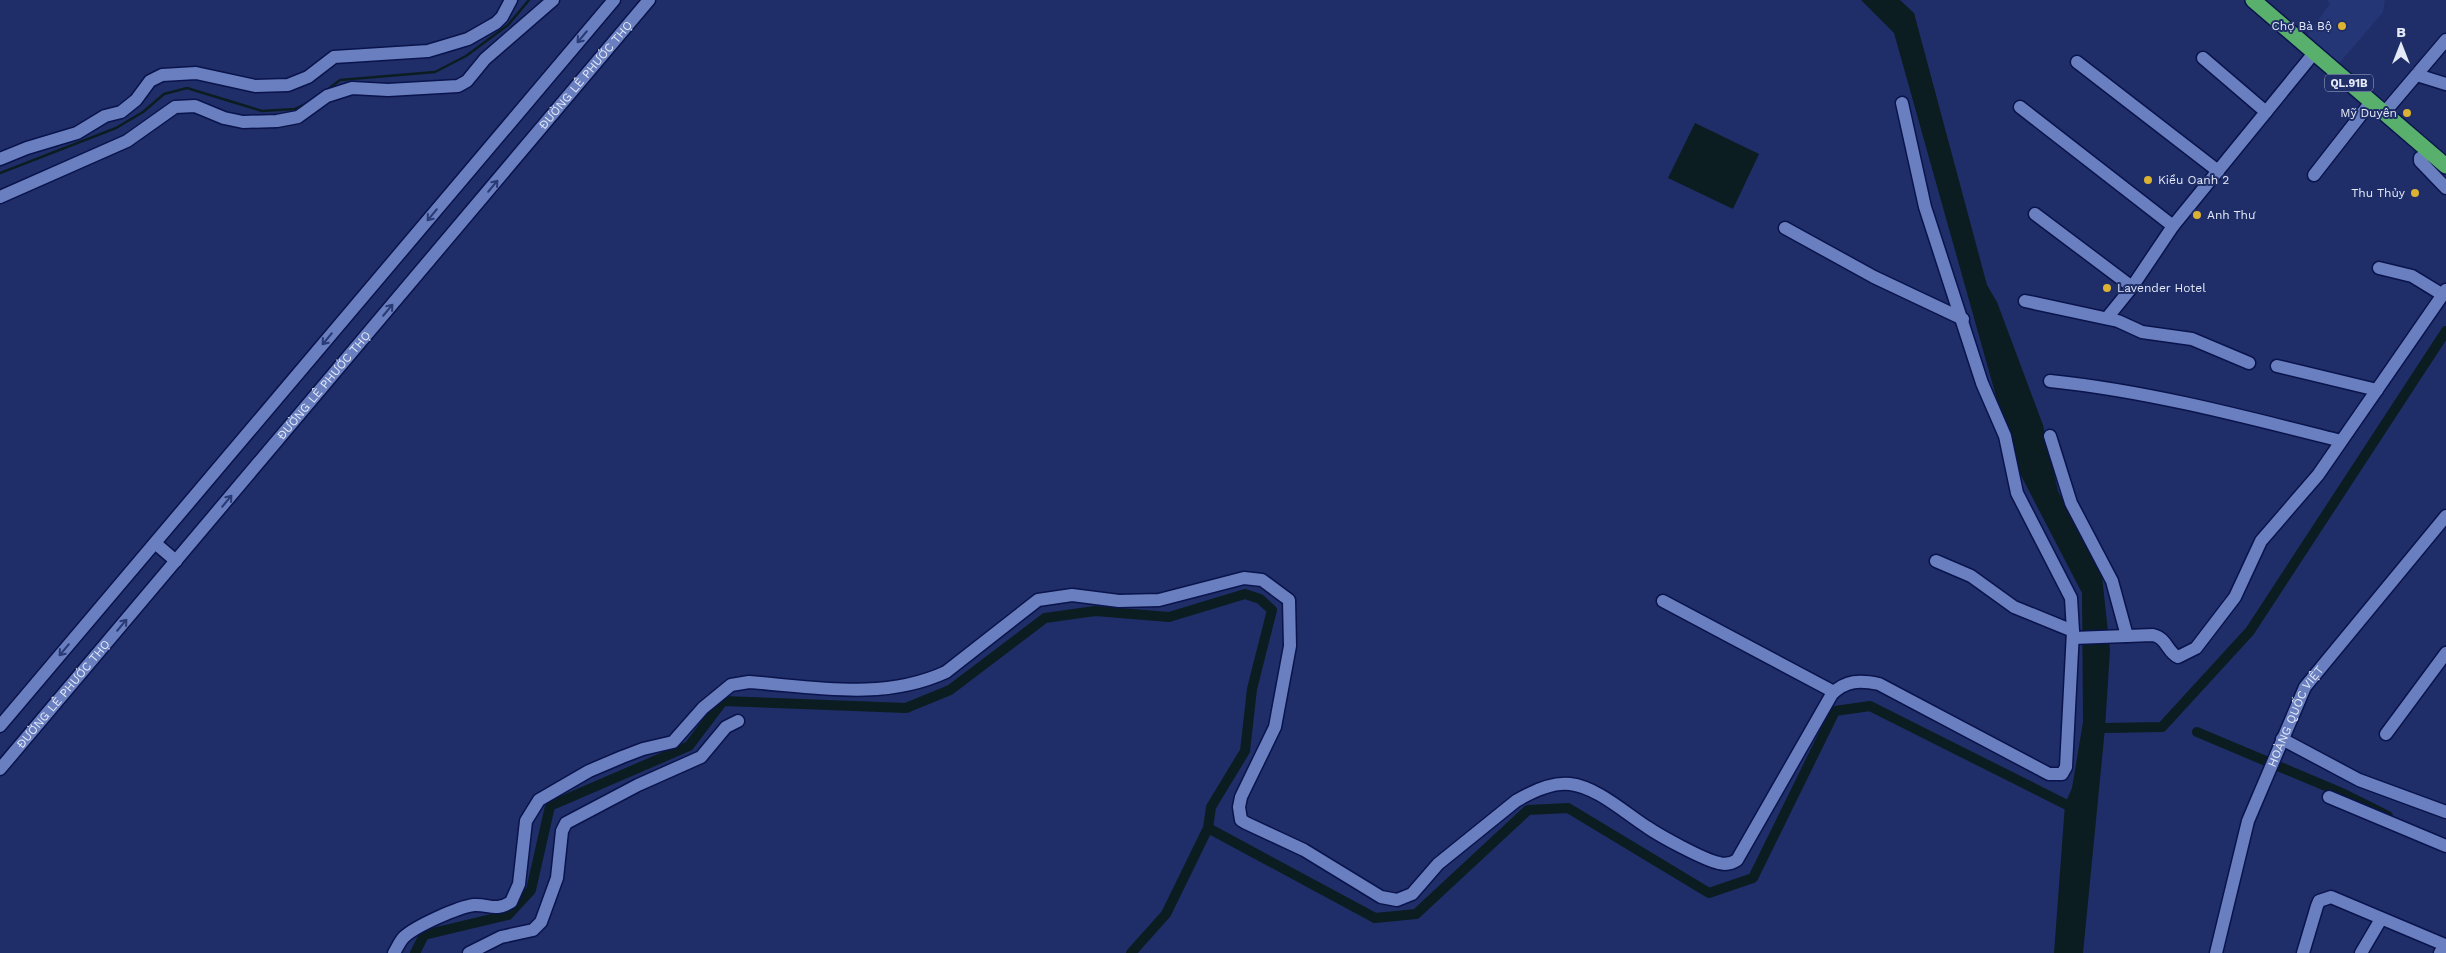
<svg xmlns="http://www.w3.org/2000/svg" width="2446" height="953" viewBox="0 0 2446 953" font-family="'Work Sans',sans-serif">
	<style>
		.built { fill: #253677 }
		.water { fill: #0b1d20 }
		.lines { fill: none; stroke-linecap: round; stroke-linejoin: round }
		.stream { stroke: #0b1d20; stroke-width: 2.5 }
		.canal { stroke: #0b1d20; stroke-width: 10 }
		.minor-casing { stroke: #0a134b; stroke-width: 15 }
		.highway-casing { stroke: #0a134b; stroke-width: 18 }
		.minor { stroke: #697fc0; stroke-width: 12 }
		.highway { stroke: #59af6c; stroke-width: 15 }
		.oneway { stroke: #2a3a75 }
		.poi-dot { fill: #dcb233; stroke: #1f2e68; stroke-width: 2 }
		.labels { text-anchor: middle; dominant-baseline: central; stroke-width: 4; stroke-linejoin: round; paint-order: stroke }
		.shield { fill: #1f2e68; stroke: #a9b2cd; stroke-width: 1 }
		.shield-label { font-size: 11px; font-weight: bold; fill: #e4eaf8 }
		.poi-label { font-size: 12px; fill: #e4eaf8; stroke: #1f2e68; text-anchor: end }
		.street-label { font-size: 12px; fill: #e4eaf8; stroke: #1f2e68 }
	</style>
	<rect width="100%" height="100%" fill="#1f2e68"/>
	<!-- built -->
	<path class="built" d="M2327,0H2385L2383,12L2336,67L2303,41L2330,4Z"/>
	<!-- water -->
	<path class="water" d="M1861,0H1900L1914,13L1987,285L1997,302L2043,425L2058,491L2102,576L2110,650L2105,728L2083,953H2054L2065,804L2072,788L2083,722L2082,593L2015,464L1894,33Z
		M1695,123L1759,154L1733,209L1668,178Z"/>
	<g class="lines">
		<!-- stream -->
		<path class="stream" d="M327,90L340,80L435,72L466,56L508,25L529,0
			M0,173L116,128L143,112L164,94L187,88L262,111L295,109L306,104"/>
		<!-- canal -->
		<path class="canal" d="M2105,728L2162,727L2250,631L2446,331
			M2197,732L2342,793L2388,816
			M1208,828L1375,918L1416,914L1528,810L1568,808L1709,893L1753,878L1835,711L1870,706L2065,804
			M415,953L424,935L508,915L531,890L550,806L689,746L723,701L906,708L950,690L1045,618L1095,611L1169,617L1245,594L1260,599L1272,610L1252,689L1245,751L1211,807L1208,828L1166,914L1131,953"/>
		<!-- minor casing -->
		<g class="minor-casing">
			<g id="minor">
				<path d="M2203,58L2266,112"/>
				<path d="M2077,62L2218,171"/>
				<path d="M2417,75L2446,84"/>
				<path d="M2020,107L2173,226"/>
				<path d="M2384,113L2446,40"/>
				<path d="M2430,152L2420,158V161L2446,188"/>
				<path d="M0,159L27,148L77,133L105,116L121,112L136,100L150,81L162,75L196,73L255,86L288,85L308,77L334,57L428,51L468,39L496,23L502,17L511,0"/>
				<path d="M2314,175L2371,102"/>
				<path d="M0,197L127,141L175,107L195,106L224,118L243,122L277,121L298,117L327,96L352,88L388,90L458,86L467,81L485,59L553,0"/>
				<path d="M2035,214L2132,287"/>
				<path d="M1785,228L1874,277L1963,319"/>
				<path d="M2379,268L2412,276L2443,295"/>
				<path d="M2025,301L2118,321L2142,332L2192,339L2249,363"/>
				<path d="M2107,318L2132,287L2173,226L2314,53"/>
				<path d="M2277,366L2377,390"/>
				<path d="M2050,381C2148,391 2246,417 2341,441"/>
				<path d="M2050,436L2071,503L2112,581L2127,636"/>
				<path d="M155,543L176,561"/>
				<path d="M1936,561L1971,576L2014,607L2073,631"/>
				<path d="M1663,601L1834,692"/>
				<path d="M2073,638L2153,635C2167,638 2167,652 2178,657L2196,648L2235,597L2261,541L2318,475L2446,290"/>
				<path d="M0,726L614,0"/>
				<path d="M2386,734L2446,653"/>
				<path d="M2282,739L2359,780L2446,812"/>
				<path id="s1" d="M0,769L649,0"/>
				<path d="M2329,797L2446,846"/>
				<path d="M394,953C397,948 400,941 404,937C416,926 458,907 474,905C489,904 495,912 511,902L519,884L526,821L539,800L589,771L622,757L643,749L673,742L703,708L731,685L749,682C815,687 883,701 946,672L1038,600L1072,595L1119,601L1159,600L1244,578L1262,580L1289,600L1290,646L1275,727L1241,797L1239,807L1241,820L1246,823L1304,850L1381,897L1397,900L1412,894L1438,864L1516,801C1531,792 1553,782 1570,784C1597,787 1625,813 1647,827C1660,836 1704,860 1719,863C1726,865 1731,864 1737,860L1832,694C1846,680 1860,680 1879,684L2049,774H2062L2066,767L2073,631L2071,598L2017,493L2005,436L1982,383L1925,207L1902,103"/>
				<path d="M469,953L501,937L533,930L541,922L557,878L562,831L566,823L638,785L701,757L726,727L738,721"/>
				<path id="s2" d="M2216,953L2248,821L2305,687L2446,516"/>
				<path d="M2303,953L2317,906L2319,901L2331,897L2445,945L2440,953"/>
				<path d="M2361,953L2381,919"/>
			</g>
		</g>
		<!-- highway casing -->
		<g class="highway-casing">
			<path id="highway" d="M2253,0L2446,166"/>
		</g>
		<!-- minor -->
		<use href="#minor" class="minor"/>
		<!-- highway -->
		<use href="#highway" class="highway"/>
	</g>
	<!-- one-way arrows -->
	<defs><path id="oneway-shaft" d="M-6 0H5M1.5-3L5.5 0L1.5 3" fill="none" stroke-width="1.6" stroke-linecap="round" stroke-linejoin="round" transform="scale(1.25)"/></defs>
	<g class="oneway">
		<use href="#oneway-shaft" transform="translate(582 37) rotate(130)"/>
		<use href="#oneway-shaft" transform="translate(493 186) rotate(-50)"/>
		<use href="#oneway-shaft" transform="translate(432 215) rotate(130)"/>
		<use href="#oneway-shaft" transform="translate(388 310) rotate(-50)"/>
		<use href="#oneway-shaft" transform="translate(327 339) rotate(130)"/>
		<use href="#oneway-shaft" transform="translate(227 501) rotate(-50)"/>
		<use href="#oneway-shaft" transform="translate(122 625) rotate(-50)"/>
		<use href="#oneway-shaft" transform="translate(64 650) rotate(130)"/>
	</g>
	<!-- markers -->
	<g class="poi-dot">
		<circle cx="2342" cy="26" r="5"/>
		<circle cx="2407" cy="113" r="5"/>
		<circle cx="2148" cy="180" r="5"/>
		<circle cx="2415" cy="193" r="5"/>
		<circle cx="2197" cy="215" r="5"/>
		<circle cx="2107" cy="288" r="5"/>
	</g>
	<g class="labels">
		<!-- shield labels -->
		<rect class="shield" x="2325" y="74.5" width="48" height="17" rx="4"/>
		<g class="shield-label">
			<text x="2349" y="83">QL.91B</text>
		</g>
		<!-- poi labels -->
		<g class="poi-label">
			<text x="2332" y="26">Chợ Bà Bộ</text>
			<text x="2397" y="113">Mỹ Duyên</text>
			<text x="2158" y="180" text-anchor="start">Kiều Oanh 2</text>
			<text x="2405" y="193">Thu Thủy</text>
			<text x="2207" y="215" text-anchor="start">Anh Thư</text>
			<text x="2117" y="288" text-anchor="start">Lavender Hotel</text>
		</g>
		<!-- street labels -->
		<g class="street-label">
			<text stroke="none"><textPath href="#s1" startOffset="908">ĐƯỜNG LÊ PHƯỚC THỌ</textPath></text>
			<text stroke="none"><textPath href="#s1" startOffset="502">ĐƯỜNG LÊ PHƯỚC THỌ</textPath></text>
			<text stroke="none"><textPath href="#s1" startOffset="98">ĐƯỜNG LÊ PHƯỚC THỌ</textPath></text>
			<text stroke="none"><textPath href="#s2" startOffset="251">HOÀNG QUỐC VIỆT</textPath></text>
		</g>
	</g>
	<!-- north arrow -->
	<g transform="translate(2401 45)" stroke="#1f2e68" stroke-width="4" paint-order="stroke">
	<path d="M0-4L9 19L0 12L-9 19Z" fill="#e4eaf8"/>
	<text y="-8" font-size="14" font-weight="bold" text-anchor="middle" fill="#e4eaf8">B</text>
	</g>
</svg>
